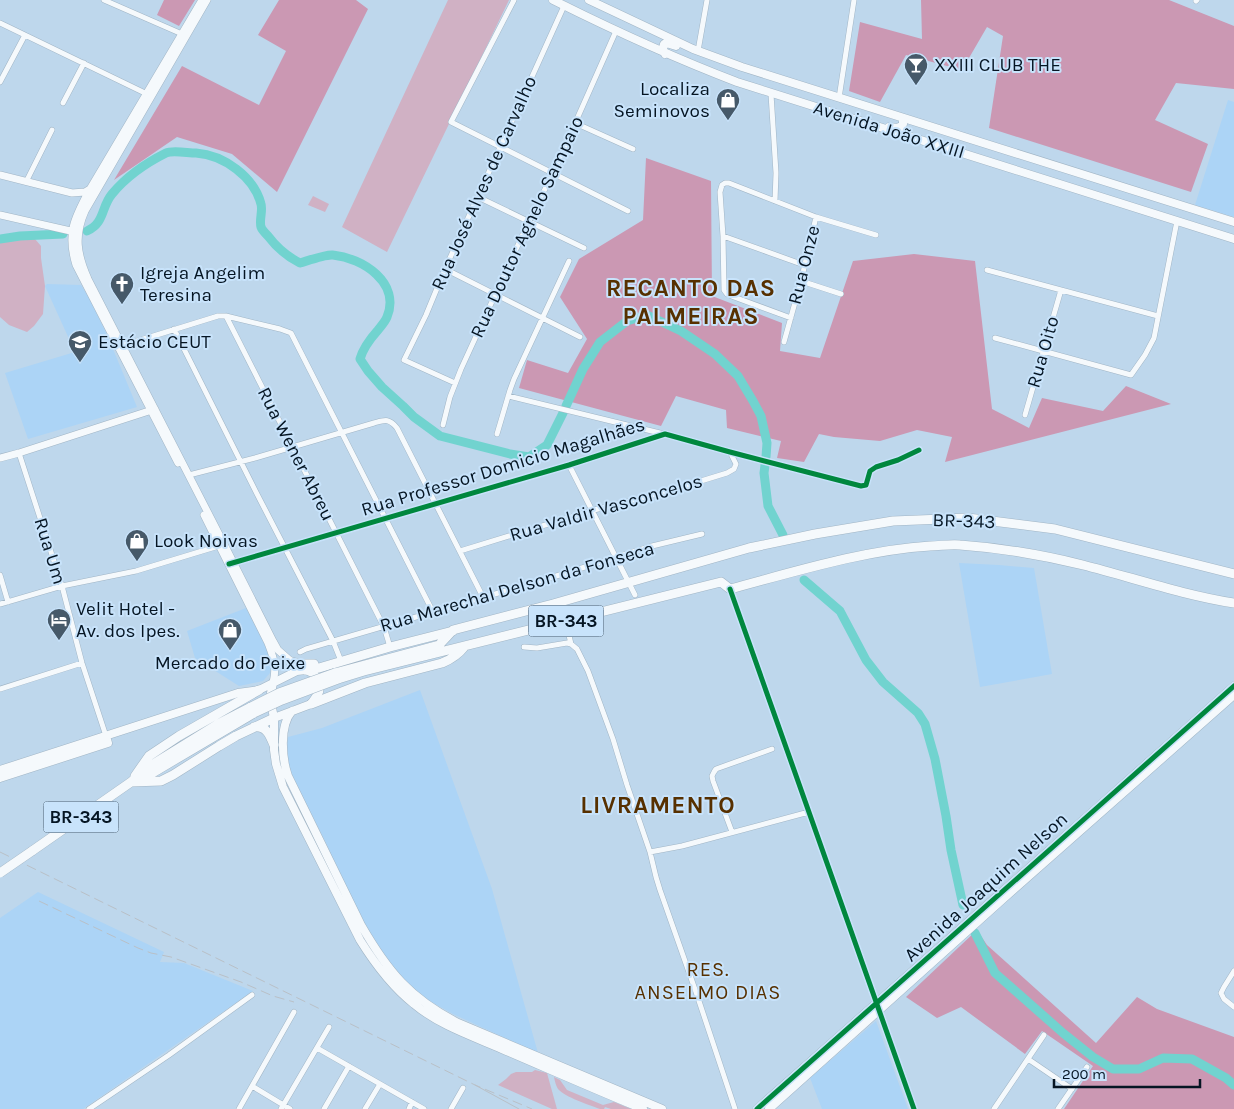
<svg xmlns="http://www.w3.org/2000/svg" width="1234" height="1109" viewBox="0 0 1234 1109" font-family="Karla,sans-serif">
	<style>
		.built { fill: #acd4f6 }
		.green { fill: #d0b1c4 }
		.forest { fill: #cb98b3 }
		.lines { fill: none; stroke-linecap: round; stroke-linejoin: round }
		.river { stroke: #71d3cf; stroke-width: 9 }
		.street-casing { stroke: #a1b5c5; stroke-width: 6 }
		.secondary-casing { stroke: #a1b5c5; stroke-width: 8 }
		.primary-casing { stroke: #a1b5c5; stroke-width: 9 }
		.highway-casing { stroke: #a1b5c5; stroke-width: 10 }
		.street { stroke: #f5f9fc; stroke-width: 5 }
		.secondary { stroke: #f5f9fc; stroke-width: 7 }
		.primary { stroke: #f5f9fc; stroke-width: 8 }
		.highway { stroke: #f5f9fc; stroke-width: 9 }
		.tram { stroke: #b9c0c7; stroke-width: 1 }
		.rail { stroke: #b9c0c7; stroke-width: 1; stroke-dasharray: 10 5; stroke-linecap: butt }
		.highway-bridge-casing { stroke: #a1b5c5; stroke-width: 10; stroke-linecap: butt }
		.highway-bridge { stroke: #f5f9fc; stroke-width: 9 }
		.cycleway-casing { stroke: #c8e3fb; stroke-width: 8 }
		.cycleway { stroke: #00873e; stroke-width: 5 }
		.labels { text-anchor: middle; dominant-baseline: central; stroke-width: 4; stroke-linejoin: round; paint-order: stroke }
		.shield { fill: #c8e3fb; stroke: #405364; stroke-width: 1 }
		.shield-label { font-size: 18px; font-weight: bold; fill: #051523 }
		.poi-label { font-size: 19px; fill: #051523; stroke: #c8e3fb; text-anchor: start }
		.street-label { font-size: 19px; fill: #051523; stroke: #c8e3fb }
		.neighbourhood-label { font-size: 20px; letter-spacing: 1px; fill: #573000; stroke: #c8e3fb }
		.district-label { font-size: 24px; font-weight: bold; letter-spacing: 1px; fill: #573000; stroke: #c8e3fb }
	</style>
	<rect width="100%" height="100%" fill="#bed7ec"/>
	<!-- built -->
	<path class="built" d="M1228,100L1234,102V217L1195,205Z
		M47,284L81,285L89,298L108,337L137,407L28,439L5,373L75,352L45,286Z
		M959,563L999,565L1034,568L1052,674L980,687Z
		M246,608L265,645L270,658L271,668L270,673L263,681L239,686L195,658L187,631Z
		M420,690L492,889L538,1053L453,1014L428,1000L404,981L392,966L362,923L325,841L298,789L286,762L288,737L322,728Z
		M38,892L164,952L160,962L184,963L253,991L83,1109H0V918Z
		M876,1021L908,1109H822L810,1078Z"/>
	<!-- green -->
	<path class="green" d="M448,0H509L387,252L342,227Z
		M313,196L329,204L325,212L308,205Z
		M0,239H35L41,246V258L45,286L43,314L34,326L27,332L9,325L0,317Z
		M535,1070L547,1073L557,1109H552L498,1085L506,1079L511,1074L516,1072H532Z
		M554,1077L560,1080L567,1090L603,1105L614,1102L631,1109H611L605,1107L604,1109H600C589,1105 565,1097 558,1089C556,1086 555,1082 554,1077Z"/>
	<!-- forest -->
	<path class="forest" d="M164,0H195L179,26L157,15Z
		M279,0H356L368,9L277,192L232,154L177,137L114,180L182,66L259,105L286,51L258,35Z
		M921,0H1169L1234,26V89L1176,83L1155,120L1208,144L1191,192L989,128L1003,36L987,27L962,70L906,55L880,102L849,91L860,22L922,39Z
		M646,158L711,181L712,296L782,323L780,351L820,358L853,261L914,254L975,261L992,409L1029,428L1042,398L1103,411L1126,386L1171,404L945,462L952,437L917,430L880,441L834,437L819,434L804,462L777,458L781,441L727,428L726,410L676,396L661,426L519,388L527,360L568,373L587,339L560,297L579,259L643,220Z
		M977,930L987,945L1096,1043L1137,997L1157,1009L1234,1037V1109H1064L1093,1066L1042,1031L1025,1054L961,1007L937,1018L906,997Z"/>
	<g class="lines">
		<!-- river -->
		<path class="river" d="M87,231C105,223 101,207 112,194C126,177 146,163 166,153C172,150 188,153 196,153C224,155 254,177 261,204C263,211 259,220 261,227C262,230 266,234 268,236C277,248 286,256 300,263C307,261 326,254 333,255C363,258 401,283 387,317C385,322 381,326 378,330C370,339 363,348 360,359L368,371L382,387L403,406L414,417L440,436L510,454L529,457L547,445L563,413
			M0,239L20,236L63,234
			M566,406L583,369L600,342L627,321L647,315L681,331L715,354L738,376L753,401L761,416L767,443L766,457
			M765,465L764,473L768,506L783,535
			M804,580L840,611L866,660L883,682L918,713L925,724L935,759L946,816L951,850L963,905
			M975,933L995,973L1063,1033L1093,1057L1113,1069H1139L1163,1058L1192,1059L1226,1078L1234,1085"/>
		<!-- street casing -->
		<g class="street-casing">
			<path id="street" d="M104,0L182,34
				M514,0L451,122L628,211
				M1196,1L1197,0
				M0,23L147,94
				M698,51L707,0
				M0,82L25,35
				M771,94L776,173L775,201
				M839,98L854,0
				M63,103L84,63
				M575,123L633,149
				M26,182L52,130
				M478,197L584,248
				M723,236L804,265
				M445,269L580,337
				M987,270L1158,316
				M801,281L841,294
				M226,316L384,627L390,647
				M791,318L734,297L727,294L724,290L723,236L720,192L722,185L725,183H729L816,217L876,235
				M174,329L256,492L333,641L341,661
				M995,338L1131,375L1145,355L1154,338L1177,221
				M784,342L801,281L816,217
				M121,346L218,316H226L280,329L291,333L433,612
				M455,383L404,360L426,315L445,269L564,6
				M508,396L664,434
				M1025,415L1061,290
				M443,425L450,397L461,369L529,221L553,173L616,31
				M497,434L510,390L514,379L569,261
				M19,453L62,586L82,663L106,736
				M569,465L635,595
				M189,475L255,458L374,423C385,420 389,418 397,428L483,597
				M460,551L594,510L665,492L727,473L734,469L736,464L730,452
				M232,563L569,465L665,434L730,452L861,486L866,485L870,471L876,467L898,460L919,450
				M0,575L8,602
				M730,589L914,1109
				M0,604L62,586L136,571L222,545
				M565,622L568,631L571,644
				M524,647L537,648L567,643L571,644L577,649L588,671L613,739L627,785L650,852L656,877L660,890L697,995L735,1109
				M300,652L306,649L553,577L652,546L702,534
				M0,689L82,663
				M732,832L713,781L712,776L714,772L716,769L772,749
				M650,852L682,846L809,812
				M1234,971L1224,987L1221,993L1224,999L1234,1007
				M317,1048L424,1109
				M1028,1059L1072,1089
				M252,1086L290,1109
				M89,1109L169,1055L252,995
				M239,1109L294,1012
				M281,1109L329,1027
				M324,1109L349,1066
				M365,1109L380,1084
				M409,1109L412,1102
				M451,1109L463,1088
				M994,1109L1044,1035
				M1058,1109L1087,1067"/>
		</g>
		<!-- secondary casing -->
		<g class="secondary-casing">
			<path id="secondary" d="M207,0L85,211C74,236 77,254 88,279L224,544L273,641L278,650L294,664
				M0,175L72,193L85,192L90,189
				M0,215L75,232
				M0,458L19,453L155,409
				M178,463L76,265C66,232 75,217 90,189L202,0
				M204,515L268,643C274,659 277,666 273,683"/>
		</g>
		<!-- primary casing -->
		<g class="primary-casing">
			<path id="primary" d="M553,0C613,30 674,58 737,82L1234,239
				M589,0L693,49L742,67L1234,222
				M665,54L663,49L664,44L666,43L676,46
				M889,127L897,128L902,126L903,124V118
				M273,683L270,698L274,718V750L276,764L283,787L360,940C375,964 391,986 414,1004C439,1025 472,1036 502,1049C549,1069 596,1090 643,1109
				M292,711C279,726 282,759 288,776L361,925C388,972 410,998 458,1023L662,1109
				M0,770L238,693L259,690L297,671L306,670L314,674L319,681L320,686L319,692L311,704L274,718
				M0,778L108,743L106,736
				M757,1109L1099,806L1234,686
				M769,1109L1003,899L1234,695"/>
		</g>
		<!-- highway casing -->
		<g class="highway-casing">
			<path id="highway" d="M291,662L300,664H314
				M306,670L319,668L390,647L453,631
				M335,673L439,645L453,630L553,604L749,548L815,534L893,521L968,518L1055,529L1234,574
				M338,679L364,671L721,582L730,589C794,572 864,550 930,546C940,546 950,544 960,545C1002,548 1043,555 1083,565C1134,578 1183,595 1234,603
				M311,704L365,683L442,663C452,659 458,655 465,646
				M254,727C266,725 270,735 274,745
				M135,776L149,756L179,736L259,690
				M140,778L154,772L254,713
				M131,782L161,781L173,775L219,746L236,736L274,718
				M32,851L131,782L150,766L218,724L251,707"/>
		</g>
		<!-- street -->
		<use href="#street" class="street"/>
		<!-- secondary -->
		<use href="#secondary" class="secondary"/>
		<!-- primary -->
		<use href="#primary" class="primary"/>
		<!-- highway -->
		<use href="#highway" class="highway"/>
		<!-- tram -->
		<path class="tram" d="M475,1085L519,1109"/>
		<!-- rail -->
		<path class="rail" d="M0,852L475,1085L532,1109
			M39,901L138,948L151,953L171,957L241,982L273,996L294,1002"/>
		<!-- highway-bridge casing -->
		<g class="highway-bridge-casing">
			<path id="highway-bridge" d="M251,707L279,693L335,673
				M254,713L282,700L338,679
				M0,873L32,851"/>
		</g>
		<!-- highway-bridge -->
		<use href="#highway-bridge" class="highway-bridge"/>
		<!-- cycleway casing -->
		<g class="cycleway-casing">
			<path id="cycleway" d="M229,564L569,465L665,434L730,452L861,486L866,485L870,471L876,467L898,460L919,450
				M730,589L914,1109
				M757,1109L1099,806L1234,686"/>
		</g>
		<!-- cycleway -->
		<use href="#cycleway" class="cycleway"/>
	</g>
	<!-- icons -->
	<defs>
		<g id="bar-pin" transform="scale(1.25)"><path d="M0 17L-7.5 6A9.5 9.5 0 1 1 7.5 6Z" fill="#465969" stroke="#c8e3fb"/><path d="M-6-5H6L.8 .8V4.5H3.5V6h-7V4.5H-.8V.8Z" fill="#fff"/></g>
		<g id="shop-pin" transform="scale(1.25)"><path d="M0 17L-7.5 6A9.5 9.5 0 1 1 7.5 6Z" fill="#465969" stroke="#c8e3fb"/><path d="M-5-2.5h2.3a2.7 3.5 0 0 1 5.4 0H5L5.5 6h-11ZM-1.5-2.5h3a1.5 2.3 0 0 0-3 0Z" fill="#fff"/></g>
		<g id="church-pin" transform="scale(1.25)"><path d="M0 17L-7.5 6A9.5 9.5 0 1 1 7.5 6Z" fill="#465969" stroke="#c8e3fb"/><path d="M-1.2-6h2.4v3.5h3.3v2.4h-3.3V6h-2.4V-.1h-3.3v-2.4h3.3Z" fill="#fff"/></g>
		<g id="university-pin" transform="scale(1.25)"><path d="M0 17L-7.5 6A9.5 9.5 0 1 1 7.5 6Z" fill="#465969" stroke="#c8e3fb"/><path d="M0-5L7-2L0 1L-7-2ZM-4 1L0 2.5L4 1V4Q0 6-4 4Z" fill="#fff"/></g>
		<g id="hotel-pin" transform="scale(1.25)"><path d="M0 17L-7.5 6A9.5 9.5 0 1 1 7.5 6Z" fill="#465969" stroke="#c8e3fb"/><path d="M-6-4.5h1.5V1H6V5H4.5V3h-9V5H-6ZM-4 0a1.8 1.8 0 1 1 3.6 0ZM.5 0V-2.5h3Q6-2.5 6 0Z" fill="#fff"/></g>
	</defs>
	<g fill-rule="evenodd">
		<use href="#bar-pin" x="916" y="65"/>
		<use href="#shop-pin" x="728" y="100"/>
		<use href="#church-pin" x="122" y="284"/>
		<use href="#university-pin" x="80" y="342"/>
		<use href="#shop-pin" x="137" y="541"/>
		<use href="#hotel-pin" x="59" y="620"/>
		<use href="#shop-pin" x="230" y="630"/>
	</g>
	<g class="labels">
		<!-- shield labels -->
		<g class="shield">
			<rect x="528.5" y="605.5" width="75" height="31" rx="4"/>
			<rect x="43.5" y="801.5" width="75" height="31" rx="4"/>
		</g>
		<g class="shield-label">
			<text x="566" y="621">BR-343</text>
			<text x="81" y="817">BR-343</text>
		</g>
		<!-- poi labels -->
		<g class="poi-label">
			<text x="934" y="65">XXIII CLUB THE</text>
			<text x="710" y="89" text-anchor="end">Localiza<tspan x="710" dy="22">Seminovos</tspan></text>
			<text x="140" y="273">Igreja Angelim<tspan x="140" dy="22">Teresina</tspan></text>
			<text x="98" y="342">Estácio CEUT</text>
			<text x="154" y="541">Look Noivas</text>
			<text x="76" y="609">Velit Hotel -<tspan x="76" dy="22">Av. dos Ipes.</tspan></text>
			<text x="230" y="663" text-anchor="middle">Mercado do Peixe</text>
		</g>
		<!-- street labels -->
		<g class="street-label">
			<text transform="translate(889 130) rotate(17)">Avenida João XXIII</text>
			<text transform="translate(484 183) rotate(-66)">Rua José Alves de Carvalho</text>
			<text transform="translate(527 227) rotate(-65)">Rua Doutor Agnelo Sampaio</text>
			<text transform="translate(804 265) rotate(-76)">Rua Onze</text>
			<text transform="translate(1043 352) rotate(-74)">Rua Oito</text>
			<text transform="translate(296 454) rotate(63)">Rua Wener Abreu</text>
			<text transform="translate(503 467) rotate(-17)">Rua Professor Domicio Magalhães</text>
			<text transform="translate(606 508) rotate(-16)">Rua Valdir Vasconcelos</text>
			<text transform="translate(964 521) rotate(2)">BR-343</text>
			<text transform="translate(50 551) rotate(73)">Rua Um</text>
			<text transform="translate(517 587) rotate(-16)">Rua Marechal Delson da Fonseca</text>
			<text transform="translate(986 887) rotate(-42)">Avenida Joaquim Nelson</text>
		</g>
		<!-- neighbourhood labels -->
		<g class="neighbourhood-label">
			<text x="708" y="969">RES.<tspan x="708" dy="23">ANSELMO DIAS</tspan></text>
		</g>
		<!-- district labels -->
		<g class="district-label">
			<text x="691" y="288">RECANTO DAS<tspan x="691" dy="28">PALMEIRAS</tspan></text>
			<text x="658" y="805">LIVRAMENTO</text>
		</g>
	</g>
	<!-- scale -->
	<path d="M1054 1079v8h146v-8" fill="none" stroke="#051523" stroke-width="2.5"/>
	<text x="1062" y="1079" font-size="15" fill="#051523" stroke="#c8e3fb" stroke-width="4" paint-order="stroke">200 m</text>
</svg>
